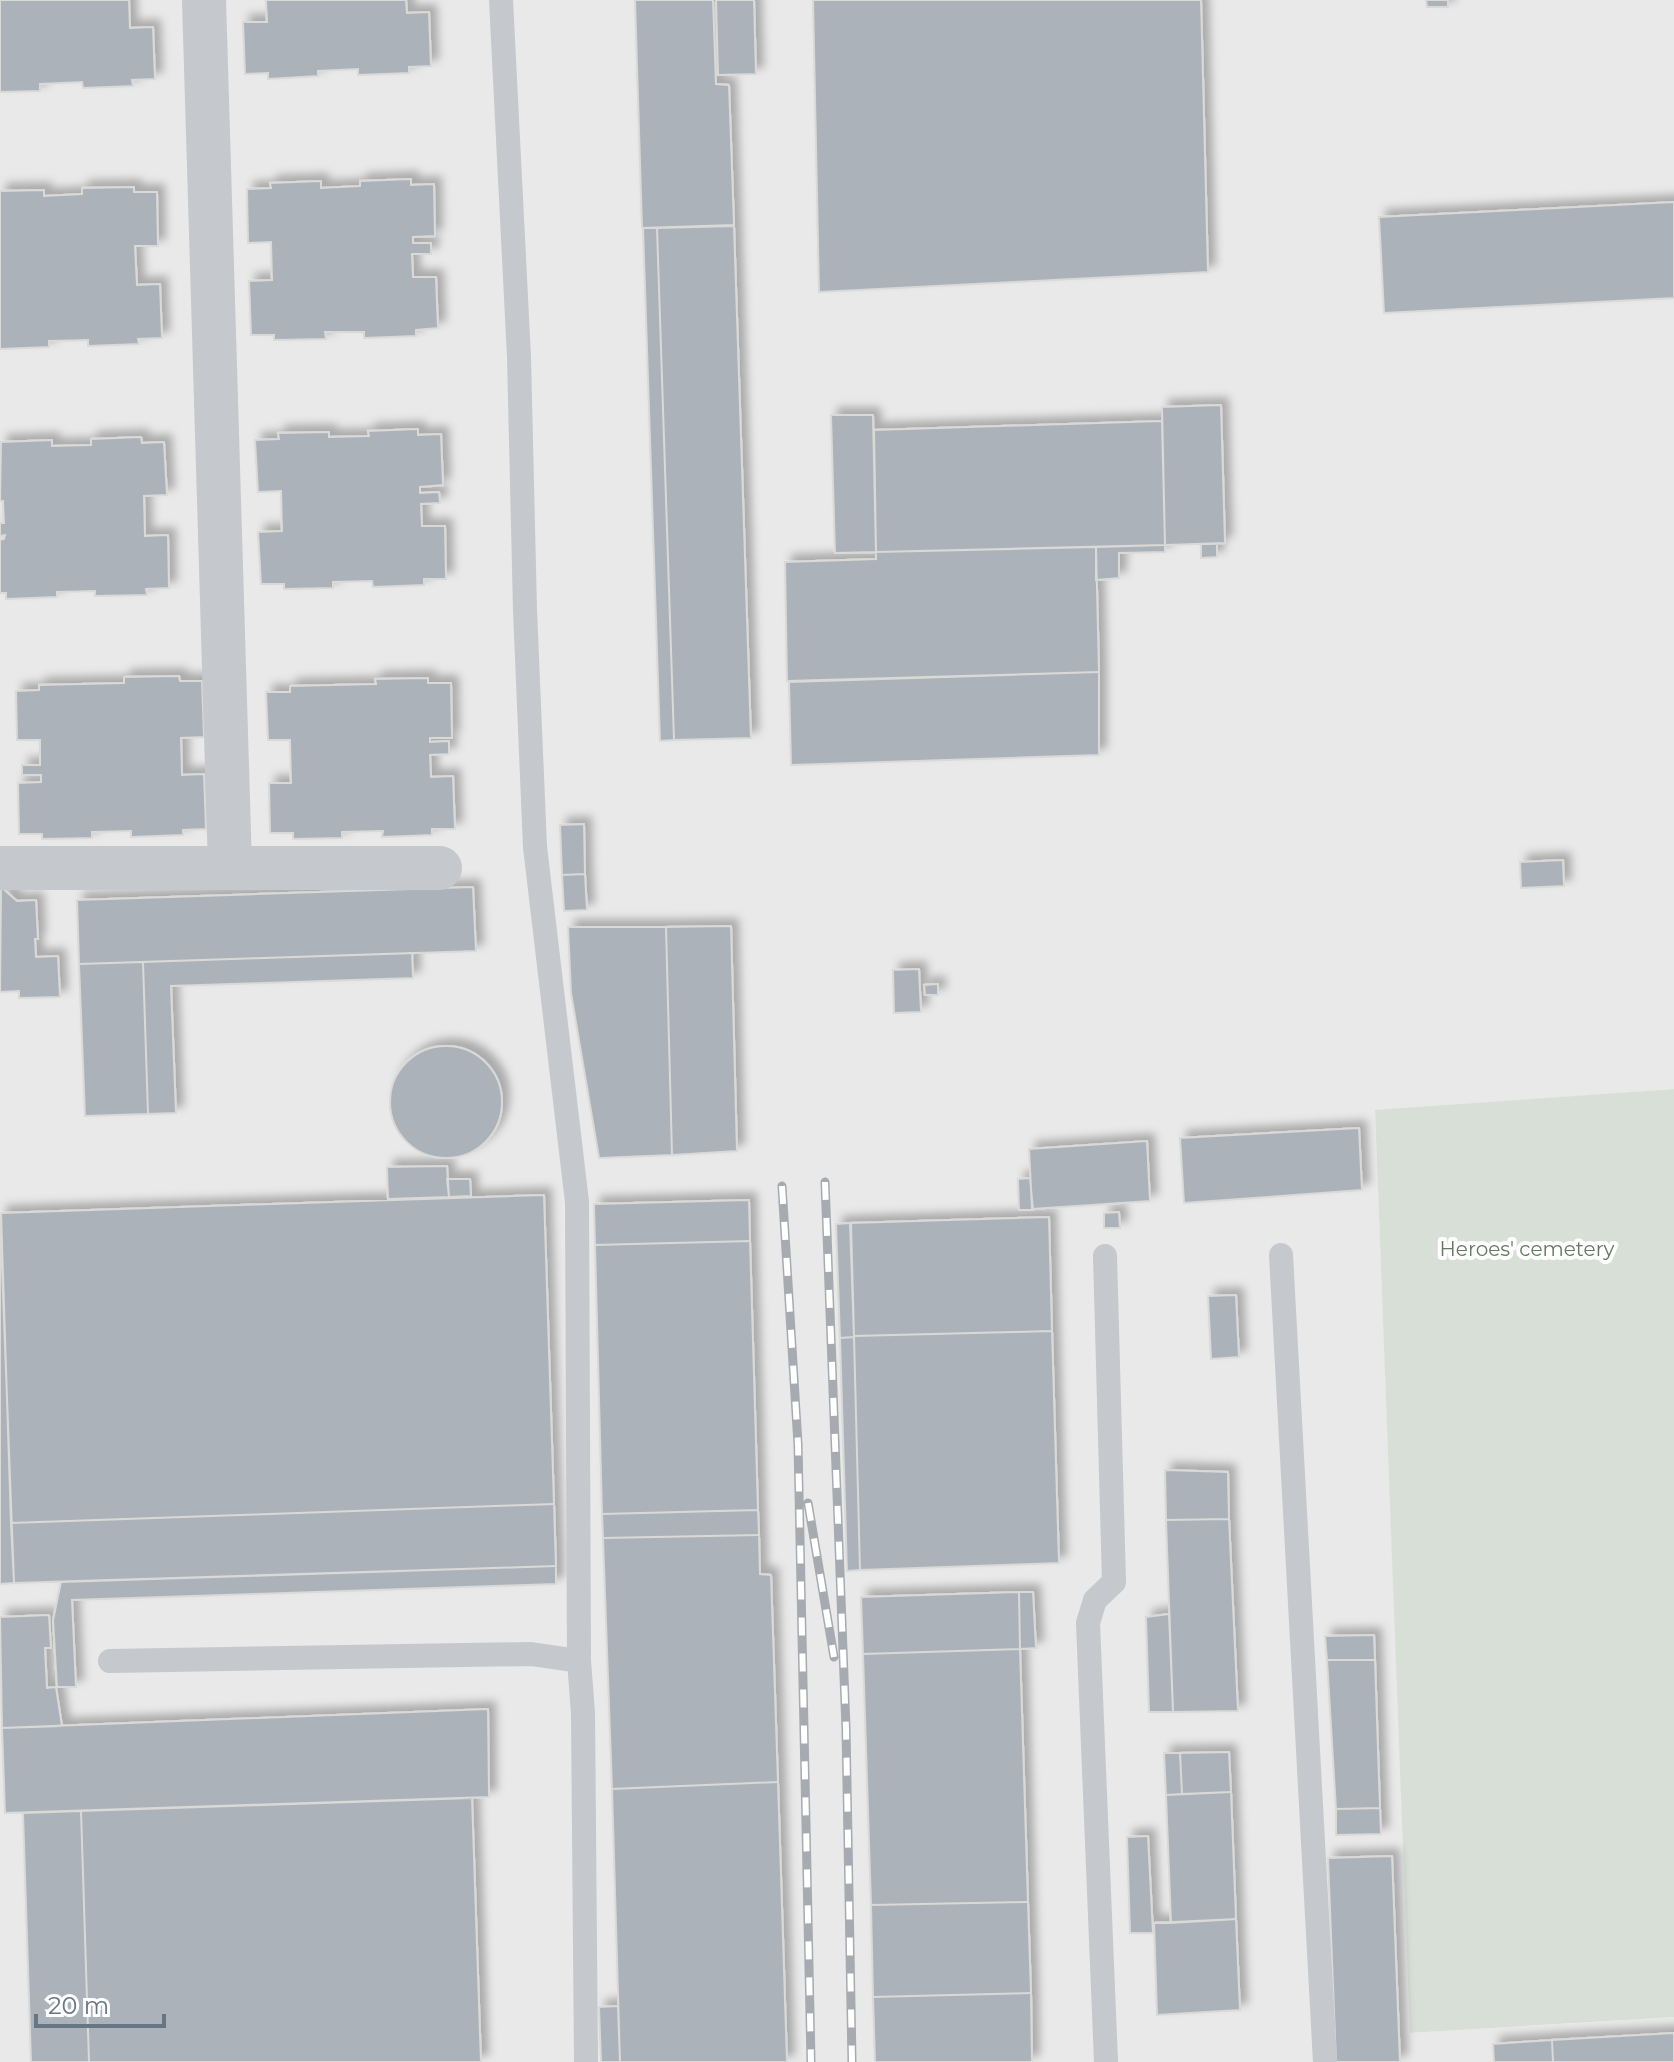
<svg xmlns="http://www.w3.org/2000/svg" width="1674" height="2062" viewBox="0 0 1674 2062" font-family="Montserrat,sans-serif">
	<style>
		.built { fill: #e8e9e8 }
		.green { fill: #d8dfd6 }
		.building { fill: #abb2b9; stroke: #d9d9d7; stroke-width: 2; filter: url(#shadow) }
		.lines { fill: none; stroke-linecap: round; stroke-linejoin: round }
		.service { stroke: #c5c8cc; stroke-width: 24 }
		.minor { stroke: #c5c8cc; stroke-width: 44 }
		.rail-casing { stroke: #a6abb1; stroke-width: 9 }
		.rail { stroke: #fff; stroke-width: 6; stroke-dasharray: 18; stroke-linecap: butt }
		.labels { text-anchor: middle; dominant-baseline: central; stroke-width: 8; stroke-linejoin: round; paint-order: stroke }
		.park-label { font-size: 20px; fill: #647862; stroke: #fff }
	</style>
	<defs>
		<filter id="shadow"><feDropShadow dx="7" dy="-7" stdDeviation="4" flood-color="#0004"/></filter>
	</defs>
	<rect width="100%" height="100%" fill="#f7f8f5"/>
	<!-- built -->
	<path class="built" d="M0,0H1674V1089L1375,1111L1411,2033L1674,2017V2062H0Z"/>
	<!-- green -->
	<path class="green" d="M1674,1089V2017L1410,2033L1375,1110Z"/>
	<!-- building -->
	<path class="building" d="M0,0H129L130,28L153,27L155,79L132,80L133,86L83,88L82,82L40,84V91L0,92Z
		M266,0H406L407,13L429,12L431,66L409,67V73L358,75V69L318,71V76L268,79V73L245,74L243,22H267Z
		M635,0H713L716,84L729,85L734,225L642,228Z
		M716,0H754L756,74L718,75Z
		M813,0H1201L1208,272L819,292Z
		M1426,0H1448V7H1427Z
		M411,179V185L434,184L435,236L413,237V243H431V254H412L413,277H436L438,328L416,330V336L364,338V332H325L326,339L274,340V335H251L249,281L272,280L271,242L248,243L247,189L271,188L270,183L321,181V188L360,186V181Z
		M134,187V192H157L158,246H135L137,285L160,284L162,338L138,339L139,344L88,346V340L49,341V347L0,349V191L44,190V196L82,194V188Z
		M1674,202V298L1384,313L1379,217Z
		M734,226L751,738L674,740L657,228Z
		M643,228H657L674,740L660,741Z
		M1221,405L1225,543L1165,545L1162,407Z
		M831,415H873L876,552L835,553Z
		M1162,421L1165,545L876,552L874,430Z
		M418,429V435L441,434L443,485L420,487V493L439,492L440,503L421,504L422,526H445L446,579H424V585L373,587L372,581L333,582V588L284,589V584H261L258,532L282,531L281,491L258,492L255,440L279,439L278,433L329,432V437L369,436L368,431Z
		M141,437L142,443L164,442L167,495L144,496L145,536L168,535L169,588L146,589L147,595L95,596V591L57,592V597L6,599V593H0V540L4,539L5,535L0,536V523H4L3,501H0L1,442L52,440V446L91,445V439Z
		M1201,544H1217V557L1201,558Z
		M1165,545V552L1119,553V578L1096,580V547Z
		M1096,547L1099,672L787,681L785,562L876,559V552Z
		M1099,672V755L791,765L789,682Z
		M179,676L180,681H202L204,737L181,738L182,775L204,774L206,829L183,830V835L131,837V831L92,832V838L42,839V834H19L18,783L41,782V775H22V765H40V740H17L16,691L39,690V685L124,683V677Z
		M428,678V683H451L452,738H430V742L449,741V754L430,755L431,777L453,776L455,829H432V835L382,837L383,831L342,832V838L293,839V833H270L269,783H291L290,740H268L266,692H290V686L376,684L375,679Z
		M584,824L585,874L562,875L560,825Z
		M1563,860L1564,886L1521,888L1520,862Z
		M585,874L587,910L564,911L562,875Z
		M1,887L17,901L36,900L38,939H35L36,957L58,956L60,997L19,998V991L0,992Z
		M473,887L476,951L79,964L77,900Z
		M731,926L737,1151L672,1155L666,927Z
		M568,927H666L672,1155L599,1158L571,993Z
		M412,953L413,978L171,986L176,1113L148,1114L143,962Z
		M143,962L148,1114L85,1116L79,964Z
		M919,969L921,1012L894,1013L893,970Z
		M938,984V995H925L924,985Z
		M390 1102a56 56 0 1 1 112 0a56 56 0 1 1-112 0Z
		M1359,1128L1362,1190L1184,1203L1180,1138Z
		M1147,1141L1150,1201L1032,1209L1029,1149Z
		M447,1166L449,1197L388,1199L387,1167Z
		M1030,1178L1033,1210H1019L1018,1179Z
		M447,1179H470L471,1196L449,1197Z
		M544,1195L554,1504L11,1523L1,1213Z
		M749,1200L750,1241L595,1245L594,1204Z
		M1119,1212L1120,1228H1104V1213Z
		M0,1213L14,1583L0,1584Z
		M1049,1217L1052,1331L854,1336L851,1223Z
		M850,1223L854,1337L840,1338L836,1224Z
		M750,1241L758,1510L602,1514L595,1245Z
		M1236,1295L1239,1357L1211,1359L1208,1296Z
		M1052,1331L1059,1563L860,1570L854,1336Z
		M854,1337L860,1570L847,1571L840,1338Z
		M1165,1470L1228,1472L1229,1519L1166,1520Z
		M554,1504L556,1566L14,1583L11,1523Z
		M758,1510L759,1535L603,1538L602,1514Z
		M1229,1519L1238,1711L1173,1712L1166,1520Z
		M759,1535L760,1574L771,1575L778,1782L612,1789L603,1538Z
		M556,1566V1584L72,1600L76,1687H57L53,1620L61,1582Z
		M1019,1592H1033L1036,1648L1020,1649Z
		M1019,1592L1020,1649L863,1654L861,1597Z
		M1169,1614L1173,1712H1149L1146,1617Z
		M49,1615L51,1648H45L47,1688L56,1687L62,1726L2,1728L0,1617Z
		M1374,1635L1375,1660H1327L1325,1636Z
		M1020,1649L1028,1902L871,1905L863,1654Z
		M1327,1660H1375L1380,1808L1336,1809Z
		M488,1709L489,1797L5,1813L2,1728Z
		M1229,1752L1231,1792L1182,1794L1180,1753Z
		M1164,1753H1180L1182,1794L1166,1795Z
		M778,1782L787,2062H620L612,1789Z
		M1231,1792L1236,1919L1171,1923L1166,1795Z
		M472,1798L481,2062H89L81,1811Z
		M1380,1808L1381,1834L1336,1835V1809Z
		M81,1811L89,2062H31L23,1813Z
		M1148,1836L1153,1933H1130L1127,1837Z
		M1392,1856L1400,2062H1336L1328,1858Z
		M1028,1902L1031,1993L873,1997L871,1905Z
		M1236,1919L1240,2010L1157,2015L1154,1923Z
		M1031,1993L1032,2062H875L873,1997Z
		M618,2006L620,2062H601L599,2007Z
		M1674,2033V2062H1553L1552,2040Z
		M1552,2040L1553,2062H1494L1493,2044Z"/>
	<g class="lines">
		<!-- service -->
		<path class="service" d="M501,0L519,357L525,610L535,847L577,1202L579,1661L583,1713L586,2062
			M1281,1255L1325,2062
			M1105,1256L1114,1582L1095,1600L1088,1623L1106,2062
			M110,1661L531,1654L579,1661"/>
		<!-- minor -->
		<path class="minor" d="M204,0L230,867
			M0,868H440"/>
		<!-- rail casing -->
		<g class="rail-casing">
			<path id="rail" d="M825,1182L846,1728L852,2062
				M782,1186L798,1444L811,2062
				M808,1503L834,1657"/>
		</g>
		<!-- rail -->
		<use href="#rail" class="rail"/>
	</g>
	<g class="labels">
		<!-- park labels -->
		<g class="park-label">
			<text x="1527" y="1249">Heroes' cemetery</text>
		</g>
	</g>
	<!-- scale -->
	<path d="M36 2014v12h128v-12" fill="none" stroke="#677585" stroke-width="4"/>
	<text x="48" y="2014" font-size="24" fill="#677585" stroke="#ffffff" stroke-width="6" paint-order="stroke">20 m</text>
</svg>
